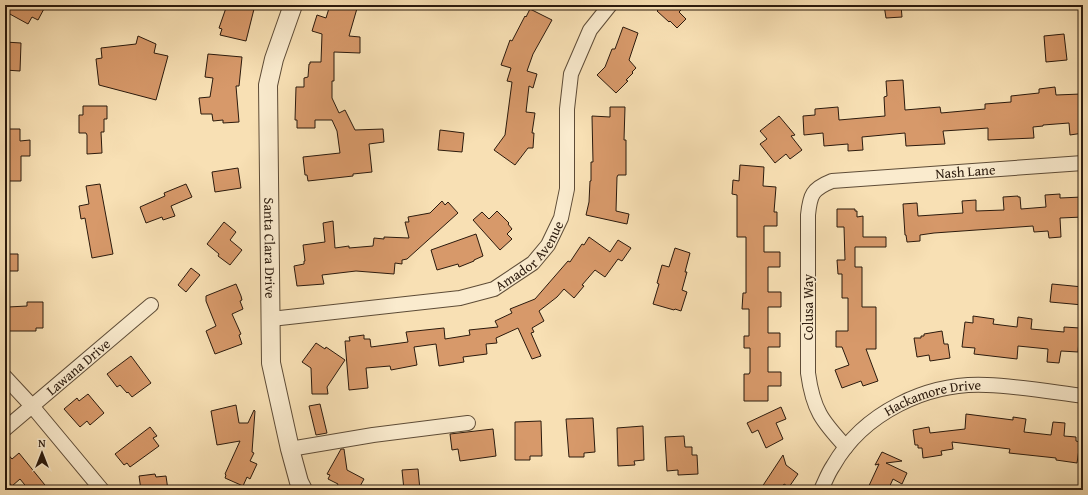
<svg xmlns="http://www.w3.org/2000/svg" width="1088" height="495" viewBox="0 0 1088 495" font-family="'Gentium Book Plus',serif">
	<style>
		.building { fill: #d7996a; stroke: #2b1a0d }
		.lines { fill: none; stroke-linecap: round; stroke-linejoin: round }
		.minor-casing { stroke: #5e4c37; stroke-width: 16 }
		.tertiary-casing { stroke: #5e4c37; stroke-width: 20 }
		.minor { stroke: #faebce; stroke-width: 14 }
		.tertiary { stroke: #faebce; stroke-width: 18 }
		.labels { text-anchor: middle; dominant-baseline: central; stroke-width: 3; stroke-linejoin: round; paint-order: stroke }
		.street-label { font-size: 14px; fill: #2b1a0d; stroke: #faebce }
	</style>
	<rect width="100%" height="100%" fill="#f8e0b4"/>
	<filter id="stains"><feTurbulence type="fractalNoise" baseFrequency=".005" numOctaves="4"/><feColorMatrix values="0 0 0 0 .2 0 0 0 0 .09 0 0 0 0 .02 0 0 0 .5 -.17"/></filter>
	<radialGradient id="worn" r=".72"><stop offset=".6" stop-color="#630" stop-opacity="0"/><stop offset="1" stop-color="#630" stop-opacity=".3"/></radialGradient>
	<!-- building -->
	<path class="building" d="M12,5H46L38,20L32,17L28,24L8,13Z
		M227,5H255L246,41L220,35L222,29L219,28Z
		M330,5H358L349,36L360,37V53L334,52V81H332V98L339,113L345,110L355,130L383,129L384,142L369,144L372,172L353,174V176L308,181L307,175H305L303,157L340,153L337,131L332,120H315V128H297V120H295L296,87H304V78L308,77L309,64H310V62H321L322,34L312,31L317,15L326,18Z
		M663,5H686L679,12L686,19L677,28L670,21L669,22L657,11Z
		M884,5H901L902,17L886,18Z
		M530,9L552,20L533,54L527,71L537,74L533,88L529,86L526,112L535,113L532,133H534L533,148H528L515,165L494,150L505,135L512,82L507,81L511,68L501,65L510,40L512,41L525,16L526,17Z
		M623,27L638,33L629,60L636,68L632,72L633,73L626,80L628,81L616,93L597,75L605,67L612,49H615Z
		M1064,34L1067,60L1046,62L1044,36Z
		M138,36L156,44L154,53L168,56L156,100L99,85L96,59L102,58L101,48L136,44Z
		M5,42L21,43L20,71L5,70Z
		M208,54L242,57L239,86H236L239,122L223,123V120L213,121L212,114H201L199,98L210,97L213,78L205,77Z
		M903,80L905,110L940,107L941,113L985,109V104L1011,102V96L1039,93V89L1055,87L1056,95L1081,94L1083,133L1070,135L1069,123L1043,125V126L1033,127L1034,138L988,140V128L974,129L943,131L945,144L906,146L905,133L862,137L863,150L848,151V144L824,146L823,133L804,135L803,116L815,115V109L838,107L839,120L885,116L884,97L887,96L886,81Z
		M83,106H107V119H104V132H101L102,153L87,154V135L86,133H79V115H83Z
		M610,107H625L624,140H626V175H618L617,177L616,211L629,214L627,224L586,215L589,202L590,181H591V162H593L592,116L610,117Z
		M779,116L795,135L791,136L802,150L790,159L786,154L775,163L760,144L767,139L760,131Z
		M5,129H20V141L30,140V156H21V181H5Z
		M440,130L464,133L462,152L438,150Z
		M740,165L764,167L763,186L776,187L774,212H777V226H764V252H780V267H768V292H781V307H768V333H780V347H768V372H781V386H768V401H744V374H749L750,372V348H744V336H749V309H742L743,293H746V237H737V195L732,194L733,180L739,181Z
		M238,168L241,188L215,192L212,172Z
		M100,184L113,254L92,258L85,218L81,219L79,206L89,204L86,186Z
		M186,184L192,197L171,206L175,216L163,220L162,217L146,223L140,207L165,196L164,193Z
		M1060,194V198L1082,197L1083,198V217L1060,218L1061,237L1049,238L1048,231L1034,232L1033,226L934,233L920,235V241L907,242L906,235H905L903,204L917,203L918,216L963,213L962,201L976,200V211L1004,210L1003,197L1018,196V197H1020L1021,209L1046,207L1045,195Z
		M442,201L445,205L448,202L458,213L407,259L402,260V264L395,263L394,274L356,271L322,275L324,284L297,286L294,266L304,264V261H305L303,245L325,242L323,223L333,221L335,248L349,246V248L373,246L374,238L384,239V237L409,238L405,222H409L408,217L430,213Z
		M837,209H855V211H857V217L863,216V237H886V247H855V267H862V307H876V349H866L878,381L863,386L861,381L842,388L835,370L849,365L842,347H836V331H848V298H842V274H838L837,260H845L844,227H837Z
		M497,211L509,223L508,224L512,229L507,234L512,239L500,250L473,220L482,212L489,219Z
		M224,222L236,232L230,240L242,250L230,265L218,256L219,254L207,244Z
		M476,234L483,256L474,260V261L459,267L458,264L437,270L431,250Z
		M589,237L610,252L618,240L631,248L622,261L618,259L605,277L595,270L582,285L584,286L574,298L564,289L557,297L539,311L544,321L532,328L534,332L531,333L541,356L532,359L518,328L496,338L497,343L486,344L487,354L463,357L464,362L439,366L436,344L414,347L417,365L391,370L390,366L366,368L368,388L349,390L345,341H350L349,337L364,335V339H370L371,347L408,342L406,332L444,328L445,339L470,335L469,330L498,327L495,321L512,313L510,309L535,299L568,261L570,262L582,244L584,245Z
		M675,248L690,253L685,272H687L682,290L687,292L681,311L675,309L674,310L653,304L659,284L657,283L662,265L669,267Z
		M5,254H18V271H5Z
		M191,268L200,275L186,292L178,285Z
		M236,284L241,296L242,300L240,301L243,309L232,314L241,334L239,335L242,344L215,354L206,331L216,326L206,301V296Z
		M1052,284L1083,287V305L1050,302Z
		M27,302H43V328H36V331H8V307L27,306Z
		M973,316L994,319L993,324L1017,327L1018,317L1032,319L1031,329L1064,332V327L1080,328L1078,352L1061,351L1059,363L1047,362L1048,349L1018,346L1017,359L974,354L975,348L962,347L965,322L973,323Z
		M942,331L944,344H948L950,358L930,361L929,355L917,357L914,338H921V336H924V334Z
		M316,343L325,349L326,347L345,360L327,387L328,394H312L311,368L302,362Z
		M131,356L151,383L132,397L128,392L127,393L120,385L117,387L107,374Z
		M88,394L104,413L90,425L87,421L80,427L64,409L77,398L79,401Z
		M320,404L327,433L316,435L309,406Z
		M236,405L239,423H248L254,410L255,411L252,452L254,453L250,461L257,464L250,479L247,477L243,486L225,478L226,475L225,474L240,441L217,445L211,411Z
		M781,407L786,419L776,423L783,439L766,448L758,430L752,433L747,423Z
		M966,414L1013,420V417L1026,419L1024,432L1051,435L1053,422L1065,423L1064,436L1076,437V441L1080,442L1077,463L1056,460V458L1009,453L1010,449L952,442L953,449L941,451L942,455L923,458L922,448H918V445H915L913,430L929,427L930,433L965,429Z
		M593,418L595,452L584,453V457H569L566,419Z
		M541,421L542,456H530V460H515V422Z
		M643,426L644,460L634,461L635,465L618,466L617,428Z
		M150,427L157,436L153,438L159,446L130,467L127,463L124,465L115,454Z
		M493,429L496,456L460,461L458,449L452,450L450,434Z
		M684,436L685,447H692V455H697L698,474L678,475V470L667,471L665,437Z
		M341,449H344L347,470L364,479L358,490H335L338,484L328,479L330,475L327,474Z
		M5,451L12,459L19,453L49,490H29L20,479L12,486L5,478Z
		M882,452L902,461L886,463L907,473L902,484L893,479L888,490H867L879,464L875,465Z
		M783,455L786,465L798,474L789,487L784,484L780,490H760Z
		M418,469L420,490H404L402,470Z
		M155,474L156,477L166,476L168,490H141L139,476Z"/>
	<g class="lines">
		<!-- minor casing -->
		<g class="minor-casing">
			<g id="minor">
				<path id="s1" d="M271,319L460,298L494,289L533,263L548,245L561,218L567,189V109L571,74L590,30L610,5"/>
				<path d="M5,377L32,406L102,490"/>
				<path id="s2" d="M5,429L151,305"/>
				<path id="s3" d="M846,447C822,421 813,410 808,373V215C810,195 812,189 832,181L1083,163"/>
				<path d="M290,449L373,435L468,423"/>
				<path id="s4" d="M821,490C825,482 828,473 833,466C863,413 927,382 987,385C1018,386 1052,392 1083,396"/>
			</g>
		</g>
		<!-- tertiary casing -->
		<g class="tertiary-casing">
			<g id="tertiary">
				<path id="s5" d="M293,5L274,59L268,85L271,363L290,449L299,482L303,490"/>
			</g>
		</g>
		<!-- minor -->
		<use href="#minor" class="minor"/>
		<!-- tertiary -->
		<use href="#tertiary" class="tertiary"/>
	</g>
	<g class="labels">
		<!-- street labels -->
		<g class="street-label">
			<text stroke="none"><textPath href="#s3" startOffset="422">Nash Lane</textPath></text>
			<text stroke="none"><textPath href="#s5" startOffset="247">Santa Clara Drive</textPath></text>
			<text stroke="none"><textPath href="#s1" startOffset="275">Amador Avenue</textPath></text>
			<text transform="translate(808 307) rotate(-90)">Colusa Way</text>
			<text stroke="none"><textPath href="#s2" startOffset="96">Lawana Drive</textPath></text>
			<text stroke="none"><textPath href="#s4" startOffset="153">Hackamore Drive</textPath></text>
		</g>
	</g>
	<!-- margin -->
	<rect width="1088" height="495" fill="none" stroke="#f8e0b4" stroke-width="20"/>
	<rect x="6" y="6" width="1076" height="483" fill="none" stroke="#2b1a0d" stroke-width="2"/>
	<rect x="10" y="10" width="1068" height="475" fill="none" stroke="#2b1a0d"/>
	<!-- north arrow -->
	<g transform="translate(42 453)" stroke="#faebce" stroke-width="3" paint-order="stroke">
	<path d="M0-3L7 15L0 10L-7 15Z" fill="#2b1a0d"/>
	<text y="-6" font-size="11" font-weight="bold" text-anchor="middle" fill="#2b1a0d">N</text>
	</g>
	<rect width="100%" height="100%" filter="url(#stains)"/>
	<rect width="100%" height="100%" fill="url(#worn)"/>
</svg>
